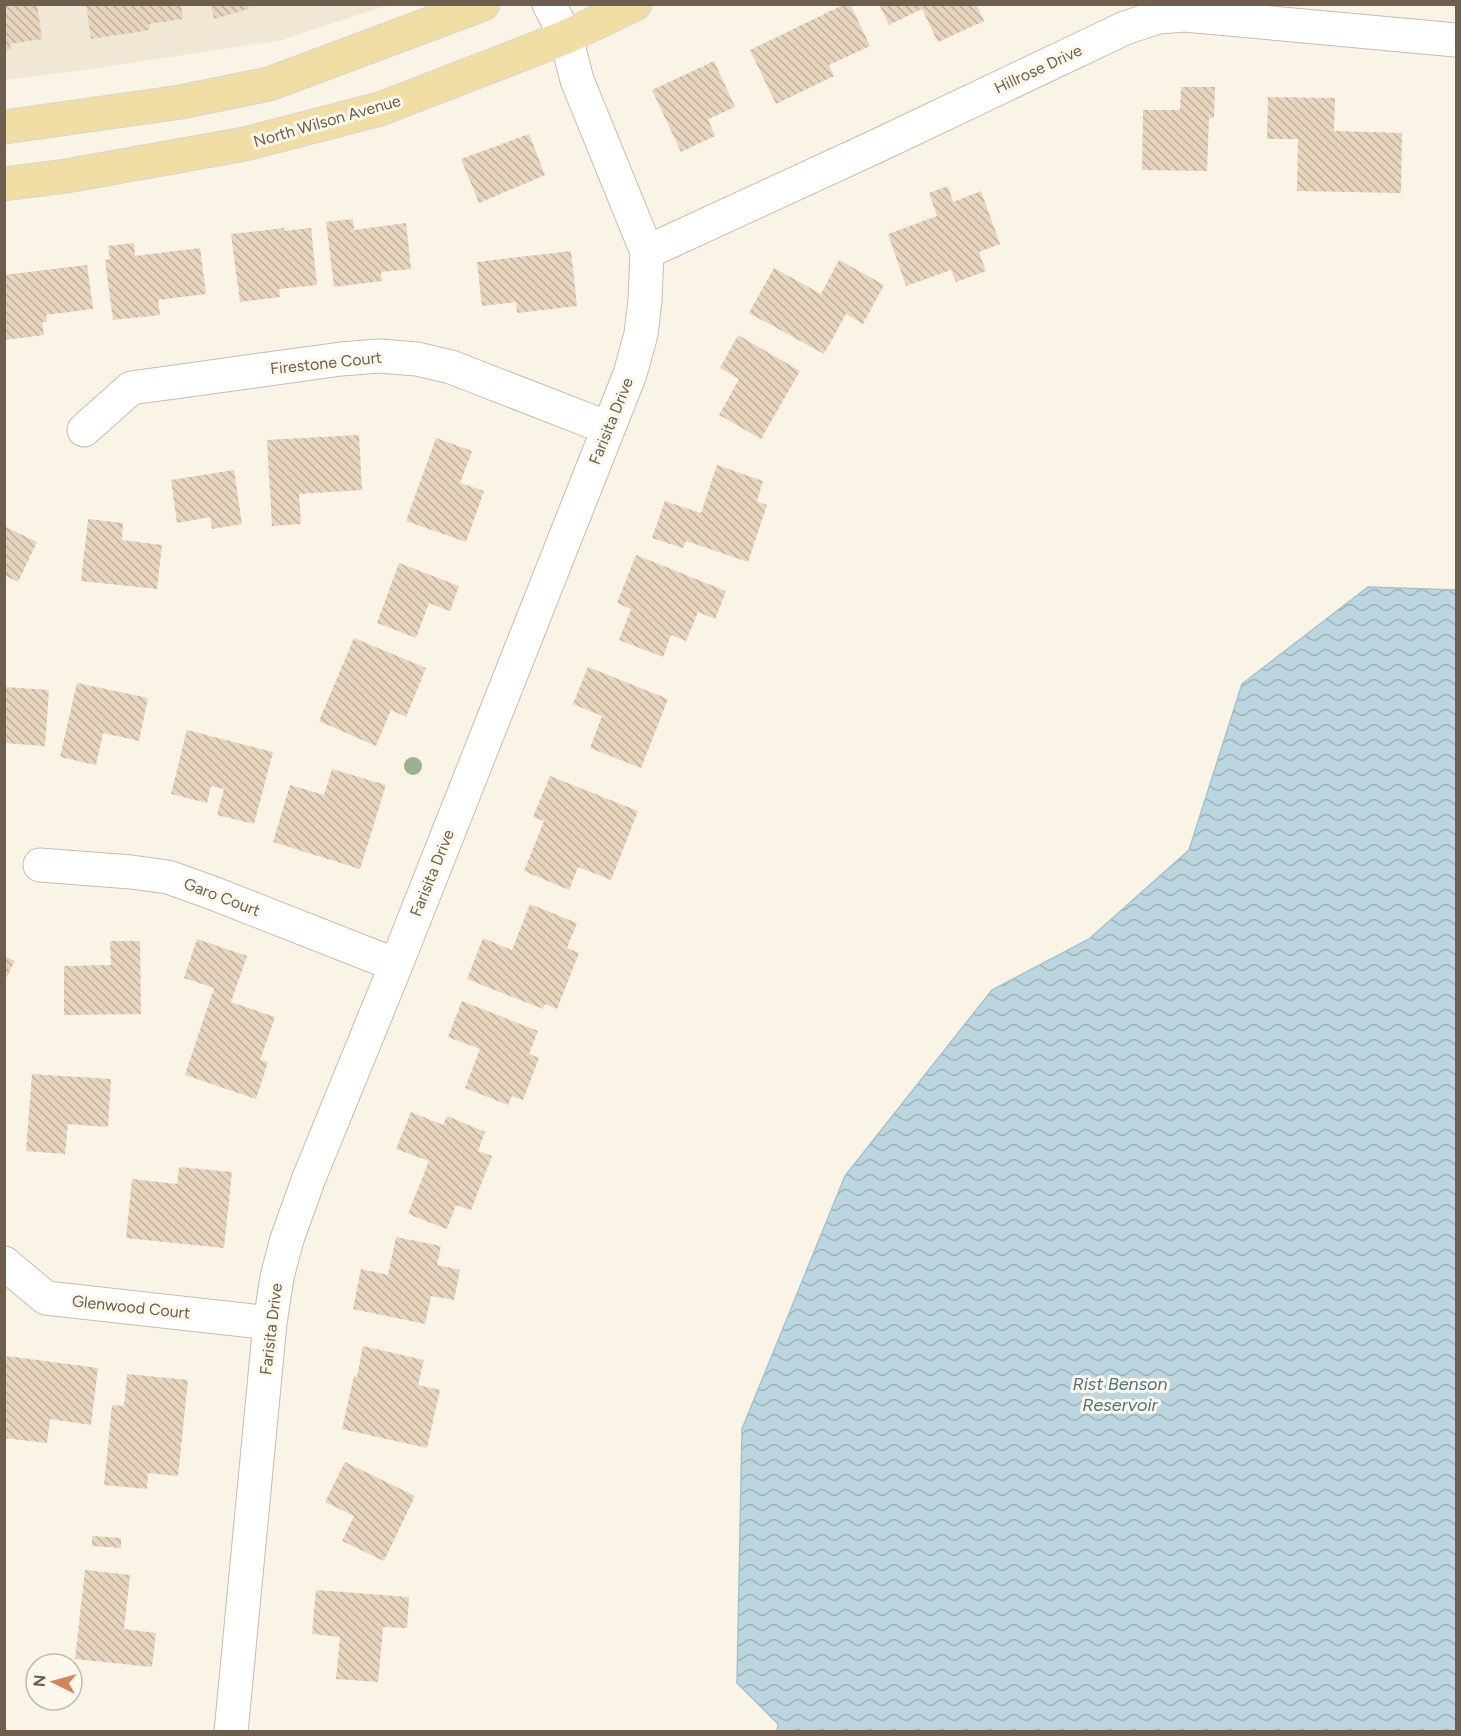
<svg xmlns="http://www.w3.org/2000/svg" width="1461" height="1736" viewBox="0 0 1461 1736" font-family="Figtree,sans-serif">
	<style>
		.residential { fill: #f0e7d4 }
		.water { fill: url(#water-waves); stroke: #a4c3d0; stroke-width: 1.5 }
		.building { fill: url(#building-back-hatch) }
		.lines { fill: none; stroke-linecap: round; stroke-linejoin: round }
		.minor-casing { stroke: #c8bdad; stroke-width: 35 }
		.major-casing { stroke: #d9d5d1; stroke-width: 35 }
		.minor { stroke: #fff; stroke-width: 33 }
		.major { stroke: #f0dea5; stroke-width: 33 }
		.tree { fill: #9db090 }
		.labels { text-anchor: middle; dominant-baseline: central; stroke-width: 6; stroke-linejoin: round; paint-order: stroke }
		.street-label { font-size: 16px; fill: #6e5e4e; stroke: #fcf8eb }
		.water-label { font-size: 18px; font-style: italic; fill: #4d7585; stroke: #fcf8eb }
	</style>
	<defs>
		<pattern id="water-waves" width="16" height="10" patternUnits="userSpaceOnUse" patternTransform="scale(1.5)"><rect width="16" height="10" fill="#bcd6e0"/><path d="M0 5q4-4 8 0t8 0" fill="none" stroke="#9db1b8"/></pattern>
		<pattern id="building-back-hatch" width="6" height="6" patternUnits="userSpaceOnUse" patternTransform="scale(1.5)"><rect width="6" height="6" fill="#e8d5be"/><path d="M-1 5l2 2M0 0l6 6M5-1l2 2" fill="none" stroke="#c0b09d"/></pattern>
	</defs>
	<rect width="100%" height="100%" fill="#f9f4e5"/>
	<!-- residential -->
	<path class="residential" d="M4,5H388L282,40L84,70L5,80Z"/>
	<!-- water -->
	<path class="water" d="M1368,587L1456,590V1731H777L778,1724L737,1683L742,1429L845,1176L992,990L1089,939L1189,850L1242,684Z"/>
	<!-- building -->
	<path class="building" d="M4,4H37L42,39L10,44L11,50L4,51Z
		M86,4H181L183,19L149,24L150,30L91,39Z
		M211,4H248L249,9L214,19Z
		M845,4H850L870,46L829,65L834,76L776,104L750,50Z
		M879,4H976L984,21L938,42L922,9L889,25Z
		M714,61L735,107L708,119L715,136L681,152L652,90Z
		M1181,87H1215L1214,118H1209L1207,171L1142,170L1143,110H1180Z
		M1268,97L1335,98L1334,131L1402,133L1401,193L1297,191L1298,139H1267Z
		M529,134L545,175L479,203L461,159Z
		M948,186L953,202L981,191L1000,244L979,252L986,271L956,282L951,270L906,286L888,234L937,216L929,193Z
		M353,219L354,230L406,223L411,269L381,272L382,281L334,287L326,222Z
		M284,228V231L311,228L317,285L279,289L280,297L240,302L231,234Z
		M134,243L135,256L200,248L206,294L158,300L160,315L113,320L105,260L110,259L108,246Z
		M571,251L577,306L517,313L516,302L482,306L477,262Z
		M839,260L884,285L863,324L846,314L824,354L749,313L774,268L821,294Z
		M87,265L93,309L46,315L47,322H42L44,335L4,340V275Z
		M738,335L800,371L761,439L719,415L739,379L720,368Z
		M359,435L362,490L299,494L301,524L272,526L267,440Z
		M436,438L472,451L460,483L484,491L466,542L406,521Z
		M717,465L763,481L757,501L767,505L748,562L686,541L683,548L652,538L665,501L701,513Z
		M234,470L242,524L212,529L210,517L177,523L171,480Z
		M88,519L123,523L122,540L162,545L157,589L81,581Z
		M4,526L37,542L18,582L4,575Z
		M636,555L726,591L715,619L698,612L686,641L671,635L663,657L619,640L631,609L617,603Z
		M399,563L459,586L450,611L429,603L416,638L377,623Z
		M354,638L426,668L406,717L391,710L376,746L319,721Z
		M588,667L668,699L641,768L590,748L602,716L573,704Z
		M77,683L148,698L139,741L103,733L96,765L60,757Z
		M4,687L49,690L45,746L4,743Z
		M187,730L273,752L254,824L217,815L224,789L211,786L207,803L171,794Z
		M332,769L386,785L360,869L273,842L290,785L324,795Z
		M550,776L638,811L611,880L578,867L569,890L524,871L544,821L533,817Z
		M530,904L577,923L567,948L579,953L557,1009L545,1004L543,1009L467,979L483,938L512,950Z
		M197,939L247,956L231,1002L275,1017L260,1060L268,1062L256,1099L185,1075L214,988L184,978Z
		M110,941H140L141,1014L64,1015V966L111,965Z
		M4,956L15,961L4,982Z
		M462,1001L538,1031L529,1054L539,1058L523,1100L512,1096L508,1105L465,1088L480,1049L448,1037Z
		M32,1074L111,1079L108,1127L68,1124L65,1154L26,1151Z
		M411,1112L443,1125L447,1116L485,1132L478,1151L492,1156L471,1210L456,1205L447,1229L408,1214L429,1161L396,1149Z
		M179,1167L232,1172L224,1248L126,1238L132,1179L177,1184Z
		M396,1237L441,1246L437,1265L460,1270L454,1300L431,1296L425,1324L353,1309L361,1269L388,1275Z
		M363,1346L424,1360L418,1385L440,1390L427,1448L342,1429L354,1376L357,1377Z
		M7,1356L98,1368L91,1425L50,1419L47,1443L4,1438V1376Z
		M127,1374L188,1380L178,1476L148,1473L147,1489L104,1485L112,1405L124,1406Z
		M345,1462L415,1496L384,1561L342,1541L354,1516L325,1502Z
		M92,1536L121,1538V1548L92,1546Z
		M85,1570L130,1575L124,1629L156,1633L152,1667L75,1659Z
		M316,1590L409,1597L407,1628L383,1627L378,1682L336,1679L340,1637L312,1634Z"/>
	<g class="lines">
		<!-- minor casing -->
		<g class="minor-casing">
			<path id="minor" d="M647,252L879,145L1125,28L1158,17L1185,15L1456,40
				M84,430L131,388L341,359L379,356L417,359L451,367L608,428
				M40,865L131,872L168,877L210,892L396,965
				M4,1263L46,1298L270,1323
				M231,1732L270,1323L277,1277L287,1239L309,1178L396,965L630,374L641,334L645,300L647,252L577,80L566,37L549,4"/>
		</g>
		<!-- major casing -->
		<g class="major-casing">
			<path id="major" d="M4,127L181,102L269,84L483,4
				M4,184L66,176L245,144L380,109L566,37L635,4"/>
		</g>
		<!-- minor -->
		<use href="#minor" class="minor"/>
		<!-- major -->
		<use href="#major" class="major"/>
	</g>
	<!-- trees -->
	<circle class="tree" cx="413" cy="766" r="9"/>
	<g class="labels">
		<!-- street labels -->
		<g class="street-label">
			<text transform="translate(1038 69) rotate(-25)">Hillrose Drive</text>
			<text transform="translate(327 121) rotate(-16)">North Wilson Avenue</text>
			<text transform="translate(326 363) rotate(-6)">Firestone Court</text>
			<text transform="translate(611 421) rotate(-68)">Farisita Drive</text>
			<text transform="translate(432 873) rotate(-68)">Farisita Drive</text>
			<text transform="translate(222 897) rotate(21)">Garo Court</text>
			<text transform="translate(131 1307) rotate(6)">Glenwood Court</text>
			<text transform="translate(271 1329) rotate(-83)">Farisita Drive</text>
		</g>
		<!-- water labels -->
		<g class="water-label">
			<text x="1120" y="1384">Rist Benson<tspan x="1120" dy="21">Reservoir</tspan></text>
		</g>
	</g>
	<!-- border -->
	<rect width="1461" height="1736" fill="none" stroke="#6e5e4e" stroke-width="12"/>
	<!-- north arrow -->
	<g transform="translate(54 1682) rotate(275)"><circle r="28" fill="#fcf8eb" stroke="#c3baac" stroke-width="1.5"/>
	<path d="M0-4.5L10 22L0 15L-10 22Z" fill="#d48559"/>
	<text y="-9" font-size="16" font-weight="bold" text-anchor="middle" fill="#6e5e4e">N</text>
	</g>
</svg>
